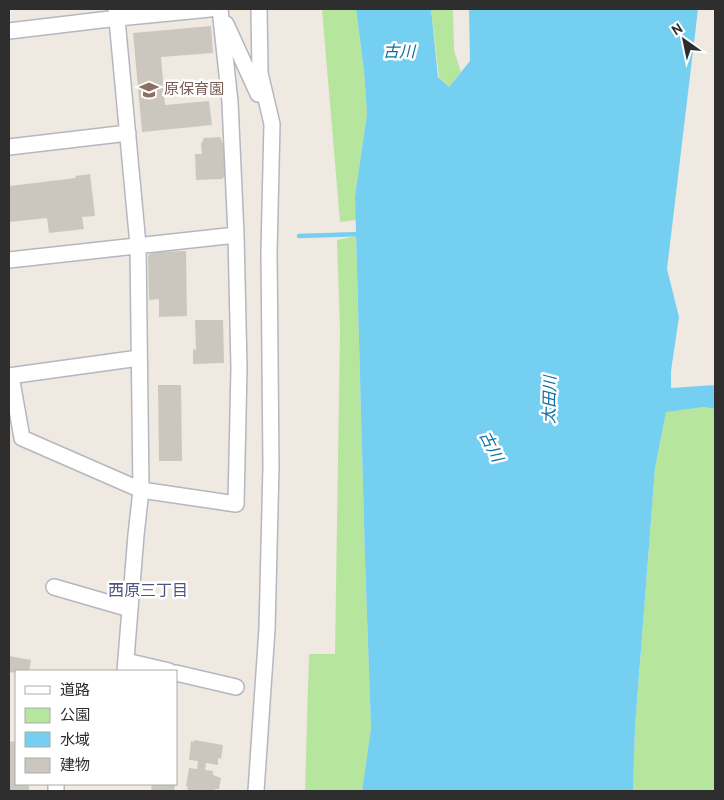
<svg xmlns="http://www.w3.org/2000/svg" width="724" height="800" viewBox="0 0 724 800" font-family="Overpass,'Noto Sans JP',sans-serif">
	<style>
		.green { fill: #b6e59e }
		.water { fill: #75cff0 }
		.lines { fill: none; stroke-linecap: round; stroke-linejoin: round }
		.stream { stroke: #75cff0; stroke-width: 4.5 }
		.building { fill: #cbc7bf }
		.minor-casing { stroke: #b4b7c1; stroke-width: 18 }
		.minor { stroke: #fff; stroke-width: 15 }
		.labels { text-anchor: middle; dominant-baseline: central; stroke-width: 5; stroke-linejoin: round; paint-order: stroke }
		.education-label { font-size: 15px; fill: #785e54; stroke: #fff; text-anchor: start }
		.water-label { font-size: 16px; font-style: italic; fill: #0d6fa3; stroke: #fff }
		.neighbourhood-label { font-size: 16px; fill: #4d5680; stroke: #fff }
	</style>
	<rect width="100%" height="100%" fill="#efe9e1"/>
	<!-- green -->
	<path class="green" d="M322,9H356L364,71L367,114L355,196L356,220L340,222Z
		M431,9H453L454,50L461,72L449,87L439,77Z
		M356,236L365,559L371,728L362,791H305L309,654H335L340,331L337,240Z
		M704,407L715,409V791H633L635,727L655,468L666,411Z"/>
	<!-- water -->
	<path class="water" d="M356,9H431L438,77L449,87L470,61L469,9H698L667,269L679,317L671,371V388L715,385V409L704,407L666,412L655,468L635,727L633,791H362L371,728L365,559L355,196L367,114L364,71Z"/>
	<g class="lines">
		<!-- stream -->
		<path class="stream" d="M299,236L362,234"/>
	</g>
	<!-- building -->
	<path class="building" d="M211,26L213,53L161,57L165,105L209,101L212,125L142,132L133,33Z
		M220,137L224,146L225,176L222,179L196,180L195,154H202L201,144L204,138Z
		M90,174L95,216L82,217L84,229L49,233L47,218L9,222V186L76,178L75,176Z
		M186,251L187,316L159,317V299L149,300L148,256L153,252Z
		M195,320H223L224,363L193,364V349L196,350Z
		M158,385H181L182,461H159Z
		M9,656L31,660L29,671H16V673L9,672Z
		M194,740L223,745L221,759L218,758V765L206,763L205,770L213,771V775L221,778L219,789H215V791H187L188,787L186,786L189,768L197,769L198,761L189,760L191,741L194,742Z
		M16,741V784H28L30,791H9V742Z
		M152,784H165L175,785L174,791H151Z"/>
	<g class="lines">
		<!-- minor casing -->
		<g class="minor-casing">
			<path id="minor" d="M116,9L138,245L141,490L136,535L125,671
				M226,24L258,94
				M9,31L118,18L210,9
				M9,147L128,133
				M9,260L236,235
				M9,376L139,358
				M11,376L22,438L141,490L236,504L239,368L236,235L230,102L220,9
				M54,587L130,609
				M126,661L169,671
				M176,673L236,687
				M56,791V784
				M256,791L267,629L271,467L269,252L272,124L260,73L259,9"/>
		</g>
		<!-- minor -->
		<use href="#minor" class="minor"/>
	</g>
	<!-- icons -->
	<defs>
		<g id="school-bare" transform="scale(1.5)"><path d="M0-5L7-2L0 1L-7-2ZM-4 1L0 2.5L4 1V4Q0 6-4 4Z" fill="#8d6e63" stroke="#fff" stroke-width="2.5" paint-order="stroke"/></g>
	</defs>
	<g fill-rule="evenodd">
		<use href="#school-bare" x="149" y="90"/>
	</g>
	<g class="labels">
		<!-- education labels -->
		<g class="education-label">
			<text x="164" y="90">原保育園</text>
		</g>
		<!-- water labels -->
		<g class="water-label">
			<text x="399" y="53">古川</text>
			<text transform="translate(551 400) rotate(-89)">太田川</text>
			<text transform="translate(490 447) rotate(63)">古川</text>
		</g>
		<!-- neighbourhood labels -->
		<g class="neighbourhood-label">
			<text x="148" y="592">西原三丁目</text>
		</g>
	</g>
	<!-- border -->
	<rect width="724" height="800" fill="none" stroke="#2e2e2e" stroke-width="20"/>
	<!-- legend -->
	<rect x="15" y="670" width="162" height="115" fill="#ffffff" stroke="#ababab"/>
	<rect x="25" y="686" width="25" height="8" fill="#ffffff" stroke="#ababab"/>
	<text x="60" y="695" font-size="15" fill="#2e2e2e">道路</text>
	<rect x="25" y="708" width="25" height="15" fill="#b6e59e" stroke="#ababab"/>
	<text x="60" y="720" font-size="15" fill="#2e2e2e">公園</text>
	<rect x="25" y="732" width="25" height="15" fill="#75cff0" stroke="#ababab"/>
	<text x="60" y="745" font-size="15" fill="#2e2e2e">水域</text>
	<rect x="25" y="758" width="25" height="15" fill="#cbc7bf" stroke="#ababab"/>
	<text x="60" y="770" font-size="15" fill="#2e2e2e">建物</text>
	<!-- north arrow -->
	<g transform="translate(684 40) rotate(327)" stroke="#ffffff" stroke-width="4" paint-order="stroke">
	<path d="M0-4L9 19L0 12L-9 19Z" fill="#2e2e2e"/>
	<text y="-8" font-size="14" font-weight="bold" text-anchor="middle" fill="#2e2e2e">N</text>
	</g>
</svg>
